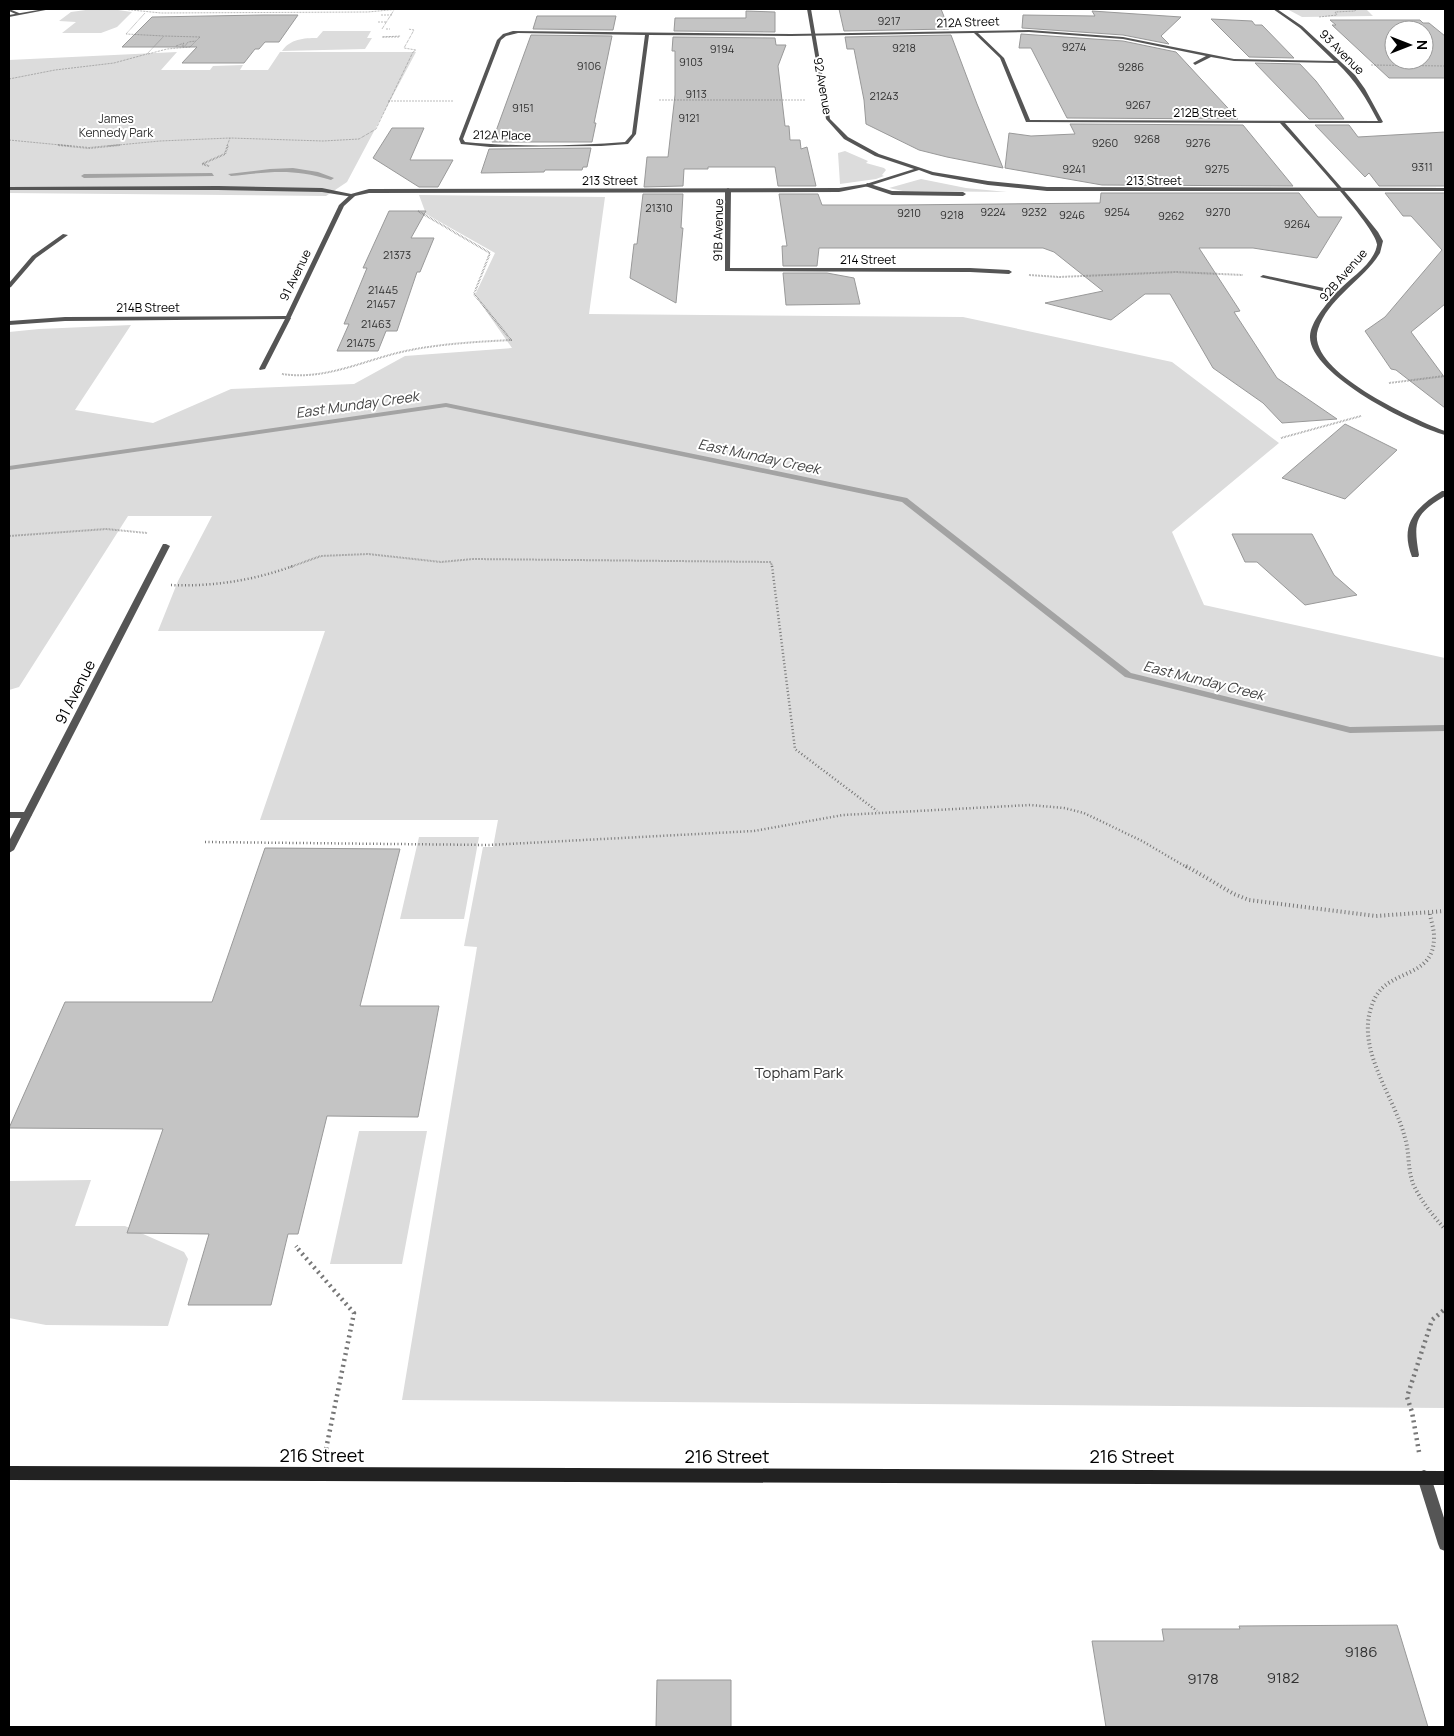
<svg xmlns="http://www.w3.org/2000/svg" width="1454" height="1736" viewBox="0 0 1454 1736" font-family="Manrope,sans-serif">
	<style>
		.green { fill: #dcdcdc }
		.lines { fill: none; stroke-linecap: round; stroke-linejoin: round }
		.stream { fill: #a3a3a3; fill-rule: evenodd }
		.building { fill: #c4c4c4; stroke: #999; fill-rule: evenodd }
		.path-far4 { stroke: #777; stroke-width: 1; stroke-dasharray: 0.5 1; stroke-linecap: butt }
		.path-far3 { stroke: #777; stroke-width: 2; stroke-dasharray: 0.5 1; stroke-linecap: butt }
		.path-far2 { stroke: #777; stroke-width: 2.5; stroke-dasharray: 1 2.5; stroke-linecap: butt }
		.path-far1 { stroke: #777; stroke-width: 4; stroke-dasharray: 1 3; stroke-linecap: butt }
		.path { stroke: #777; stroke-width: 4.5; stroke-dasharray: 2 4; stroke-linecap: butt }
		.service { fill: #555; fill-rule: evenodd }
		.minor { fill: #555; fill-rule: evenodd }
		.tertiary { fill: #555; fill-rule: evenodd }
		.secondary { fill: #222; fill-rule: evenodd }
		.labels { text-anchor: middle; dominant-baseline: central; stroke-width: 4; stroke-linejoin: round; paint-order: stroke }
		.far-number-label { font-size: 11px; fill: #313131 }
		.far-street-label { font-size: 12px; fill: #000; stroke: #fff }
		.far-park-label { font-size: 12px; fill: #333; stroke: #fff }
		.far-water-label { font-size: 14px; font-style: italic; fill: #444; stroke: #fff }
		.street-label { font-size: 15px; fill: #000; stroke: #fff }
		.park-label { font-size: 15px; fill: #333; stroke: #fff }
		.near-number-label { font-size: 15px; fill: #313131 }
		.near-street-label { font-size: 18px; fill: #000; stroke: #fff }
	</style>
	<rect width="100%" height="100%" fill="#fff"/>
	<!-- green -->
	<path class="green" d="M93,9H111L132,12L117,27L101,33H62L76,22L59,21L71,12Z
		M1287,9H1366L1373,16L1302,17Z
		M323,31H371L367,38H372L365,49L282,51C290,39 304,38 317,38Z
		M177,52L161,70H210L213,66L243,65L240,70H268L280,52H416L347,182L326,196L9,193V60Z
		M845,151L868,161L866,163L884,168L886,170L882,175L884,176L876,179L840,184L838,153Z
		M921,179L966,188L1007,192L903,191L889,188Z
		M419,195L605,197L589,314L963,317L1172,362L1279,443L1172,532L1204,605L1445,658V1408L402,1400L477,947L464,946L483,847H493L498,820H260L325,631H158L178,581L212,516H128L19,687L9,690V332L39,329L131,325L75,410L153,423L231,389L354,384L405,356L512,348L475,295L495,253L426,214Z
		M419,837H479L464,919H400Z
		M359,1131H427L402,1264H330Z
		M91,1180L75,1226H125L184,1252L188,1259L168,1326L46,1325L9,1318V1181Z"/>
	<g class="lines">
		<!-- stream -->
		<path class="stream" d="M293,168L318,172L334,178L331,180C292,168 270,172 231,176L228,174L270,169Z
			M212,173L214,176L84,178L81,176L84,174Z
			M446,403L907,498L1131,673L1350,727L1445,725V731L1350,733L1125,677L902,502L446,407L9,470V466Z"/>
	</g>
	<!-- building -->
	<path class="building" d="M839,9H941L949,29L844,31Z
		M746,11L775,12V32L674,31L675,18H746Z
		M1092,11L1181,17L1161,36L1169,44L1123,35L1022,28L1023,15L1095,16Z
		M263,15H298L279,42H265L259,49H255L244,63H182L197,47H122L152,17Z
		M537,16H616L613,30L533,29Z
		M1211,19L1252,21L1255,25H1262L1294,58L1249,57Z
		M1330,20H1420L1423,23H1429L1445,36V78H1389L1332,25H1336ZM1394,30H1424V60H1394Z
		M1021,34L1123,41L1176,52L1238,119L1067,118L1031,48H1019Z
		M531,35L612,36L594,123H596L592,142H492Z
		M951,35L977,104L1003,168L947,157L919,150L866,124L864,100L854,49H847L845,37Z
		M673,37L775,38L776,45H786L778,66L785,126H789L790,140H800L801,149L807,147L816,186H778L775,167H708V169H684L683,186L644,187L647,157H668L675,95V51H672Z
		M1255,63L1300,64L1316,81L1344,119H1309Z
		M1070,124L1243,125L1293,186L1102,185L1005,168L1009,133L1031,136L1075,134Z
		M1315,125H1349L1358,137L1445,132V186H1379L1369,173L1365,177Z
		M392,128H424L410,160H453L438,187H419L373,158Z
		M591,148L587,167H583L582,170H545L544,172L481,173L489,149Z
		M1101,193H1299L1318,217H1342L1317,258L1253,248H1199L1240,311L1234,312L1277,378L1337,419L1282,423L1263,403L1213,368L1170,294H1145L1111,320L1045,303L1103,291L1054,252L1043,248H819L817,266H783L782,246H787L779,194H818L822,205H898L1100,203Z
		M1385,193H1445V304L1411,332L1445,378V408L1396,370L1391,369L1365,331L1385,317L1442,250L1411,216H1403Z
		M643,194H683L681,228H683L676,303L630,278L634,244H637Z
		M389,211H426L411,238H434L420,272H417L397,331H386L378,351H337L349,324H344L367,268H363Z
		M783,273H827L854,278L860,304L786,305Z
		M1345,424L1397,450L1345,499L1282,478Z
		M1232,534H1312L1334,575L1357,595L1305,605L1257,562H1245Z
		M265,848L400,849L360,1006H439L418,1117L327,1116L298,1234H288L271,1305H188L209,1234L127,1233L163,1129L9,1128L65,1002H212Z
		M1397,1625L1428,1727H1106L1092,1641H1164L1162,1629H1240L1239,1626Z
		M657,1680H731V1727H656Z"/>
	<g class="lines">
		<!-- path-far4 -->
		<path class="path-far4" d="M122,9L161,13L368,12L399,9
			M381,15H392
			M1319,17L1337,15L1335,12L1355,11L1356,9
			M378,22H387
			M382,29L394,10
			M386,29H390
			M399,37H382L401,36
			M176,46L184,43L182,46H185L188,42L196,41
			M148,54L167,49L190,47L200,37L164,36
			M1371,65L1445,66
			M9,79L55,70L114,63L147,54L164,36L126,34L145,13
			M659,100H805
			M388,101H454
			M9,140L71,146
			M108,146L160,141L230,138L323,141L359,139L376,129L413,52L416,50L404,48L414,30L408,29
			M227,146L230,138"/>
		<!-- path-far3 -->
		<path class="path-far3" d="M58,145L89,148L120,145
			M209,166L202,164L225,154L228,145
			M1029,275L1059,277L1176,272L1243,275
			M282,374C323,380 358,363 397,353C434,344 473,342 511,340L474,294L490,253L418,211
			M1389,383L1445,376
			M1281,438L1361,416
			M9,536L106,529L147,533
			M290,567L321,556L368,554L441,562L473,559L771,562L772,567"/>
		<!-- path-far2 -->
		<path class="path-far2" d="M772,566L795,749L877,811
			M171,585C212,587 255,580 293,566
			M205,842L489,845L754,831L843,815L1030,805L1064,808L1084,813L1142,841L1188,868"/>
		<!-- path-far1 -->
		<path class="path-far1" d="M1186,866L1234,894L1249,900L1376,916L1445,911
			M1430,914C1431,921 1434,929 1434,936C1435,979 1390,968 1375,998C1351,1045 1394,1094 1405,1138C1410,1154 1407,1170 1414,1186C1422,1202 1433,1216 1445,1229
			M296,1246L299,1250"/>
		<!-- path -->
		<path class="path" d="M298,1249L354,1313L326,1449
			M1419,1452L1412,1412L1407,1397L1432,1320L1445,1309"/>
		<!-- service -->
		<path class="service" d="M9,9L19,13L20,14L18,15L9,11Z
			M218,186L322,188L356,195L353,197L322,192L218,190H9V187Z
			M9,812H27L32,815L27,818H9Z"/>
		<!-- minor -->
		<path class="minor" d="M1273,9H1277L1302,26L1355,75L1365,89L1383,122L1381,123H1285L1354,202L1378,232L1383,241L1380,253L1376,259C1358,283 1328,300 1318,329C1304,371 1416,420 1445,431V435C1414,427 1308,374 1310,336C1311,321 1326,305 1335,294L1260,277L1263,275L1338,291C1350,278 1374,264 1377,245C1379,230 1295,140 1280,123L1026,122L1000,58L974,33L791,36L649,35L636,134L628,144L601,146L490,147L461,144L459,139L497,40L503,34L513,31L791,34L1029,30L1123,37L1234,59L1334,61L1300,28ZM1029,32L1123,39L1206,56L1193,63L1195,65L1211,57L1234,61L1337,63C1356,81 1366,98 1378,121L1030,120L1004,58L978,33ZM518,33L645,35L632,134L625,142C574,146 515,147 465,142L463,139L501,40L506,36Z
			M867,183L892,191L963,192L966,194L963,196L892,195L865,186Z
			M728,188L731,190L730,268H970L1009,270L1012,272L1009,274L970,272L725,271V190Z
			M63,234L68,235L36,258L11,287L9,288V283L32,256Z
			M286,317L291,318L265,369L260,370L259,369Z
			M1442,491H1445V496C1415,514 1413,521 1419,555L1418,557H1412C1399,524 1416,507 1442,491Z
			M163,544H166L170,546L14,850L9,853V841Z
			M1424,1470L1429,1472L1431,1477L1445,1521V1551L1440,1549L1438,1544L1417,1477L1419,1472Z"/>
		<!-- tertiary -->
		<path class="tertiary" d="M44,9H51L9,17V15Z
			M807,9H811L830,119L848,137L879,154L933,172L988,181L1047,187L1445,188V191H1047L988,185L932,175L919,170L869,186L839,192L369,193L355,196L344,206L290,319L65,321L9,325V321L65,317L286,316L339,205L351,194L369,189L839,188L866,184L914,169L875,156L844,139L826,119Z"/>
		<!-- secondary -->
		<path class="secondary" d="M9,1466L1445,1471V1485L9,1480Z"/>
	</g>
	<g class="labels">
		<!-- far-number labels -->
		<g class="far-number-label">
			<text x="889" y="20">9217</text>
			<text x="1074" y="46">9274</text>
			<text x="904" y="47">9218</text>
			<text x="722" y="48">9194</text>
			<text x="691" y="61">9103</text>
			<text x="589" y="65">9106</text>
			<text x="1131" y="66">9286</text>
			<text x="696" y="93">9113</text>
			<text x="884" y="95">21243</text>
			<text x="1138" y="104">9267</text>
			<text x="523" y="107">9151</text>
			<text x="689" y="117">9121</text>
			<text x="1147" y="138">9268</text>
			<text x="1105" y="142">9260</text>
			<text x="1198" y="142">9276</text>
			<text x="1422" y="166">9311</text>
			<text x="1074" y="168">9241</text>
			<text x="1217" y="168">9275</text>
			<text x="659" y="207">21310</text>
			<text x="993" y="211">9224</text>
			<text x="1034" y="211">9232</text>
			<text x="1117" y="211">9254</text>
			<text x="1218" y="211">9270</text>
			<text x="909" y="212">9210</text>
			<text x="952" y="214">9218</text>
			<text x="1072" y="214">9246</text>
			<text x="1171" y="215">9262</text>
			<text x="1297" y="223">9264</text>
			<text x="397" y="254">21373</text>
			<text x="383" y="289">21445</text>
			<text x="381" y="303">21457</text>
			<text x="376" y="323">21463</text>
			<text x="361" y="342">21475</text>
		</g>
		<!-- far-street labels -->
		<g class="far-street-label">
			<text transform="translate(968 22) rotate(-2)">212A Street</text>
			<text transform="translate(1342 52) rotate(45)">93 Avenue</text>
			<text transform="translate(823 86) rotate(80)">92 Avenue</text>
			<text x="1205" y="112">212B Street</text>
			<text transform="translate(502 135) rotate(1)">212A Place</text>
			<text x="610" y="180">213 Street</text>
			<text x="1154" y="180">213 Street</text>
			<text transform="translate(718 230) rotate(-89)">91B Avenue</text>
			<text x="868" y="259">214 Street</text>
			<text transform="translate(295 275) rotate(-64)">91 Avenue</text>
			<text transform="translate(1343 275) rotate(-49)">92B Avenue</text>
			<text x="148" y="307">214B Street</text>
		</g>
		<!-- far-park labels -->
		<g class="far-park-label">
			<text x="116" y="118">James<tspan x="116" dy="14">Kennedy Park</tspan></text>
		</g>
		<!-- far-water labels -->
		<g class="far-water-label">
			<text transform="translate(357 404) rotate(-8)">East Munday Creek</text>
			<text transform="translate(759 456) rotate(12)">East Munday Creek</text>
			<text transform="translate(1204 680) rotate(14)">East Munday Creek</text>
		</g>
		<!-- street labels -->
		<g class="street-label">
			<text transform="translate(75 692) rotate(-63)">91 Avenue</text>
		</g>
		<!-- park labels -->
		<g class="park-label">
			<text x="799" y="1072">Topham Park</text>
		</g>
		<!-- near-number labels -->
		<g class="near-number-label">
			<text x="1361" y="1651">9186</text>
			<text x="1283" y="1677">9182</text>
			<text x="1203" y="1678">9178</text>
		</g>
		<!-- near-street labels -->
		<g class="near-street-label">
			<text x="322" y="1455">216 Street</text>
			<text x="727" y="1456">216 Street</text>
			<text x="1132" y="1456">216 Street</text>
		</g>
	</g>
	<!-- border -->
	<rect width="1454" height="1736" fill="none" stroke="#000000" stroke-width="20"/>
	<!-- north arrow -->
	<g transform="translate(1409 45) rotate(90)"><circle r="24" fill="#ffffff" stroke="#999999"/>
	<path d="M0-4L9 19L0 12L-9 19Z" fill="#000000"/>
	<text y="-8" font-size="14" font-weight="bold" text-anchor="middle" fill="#000000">N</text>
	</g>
</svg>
